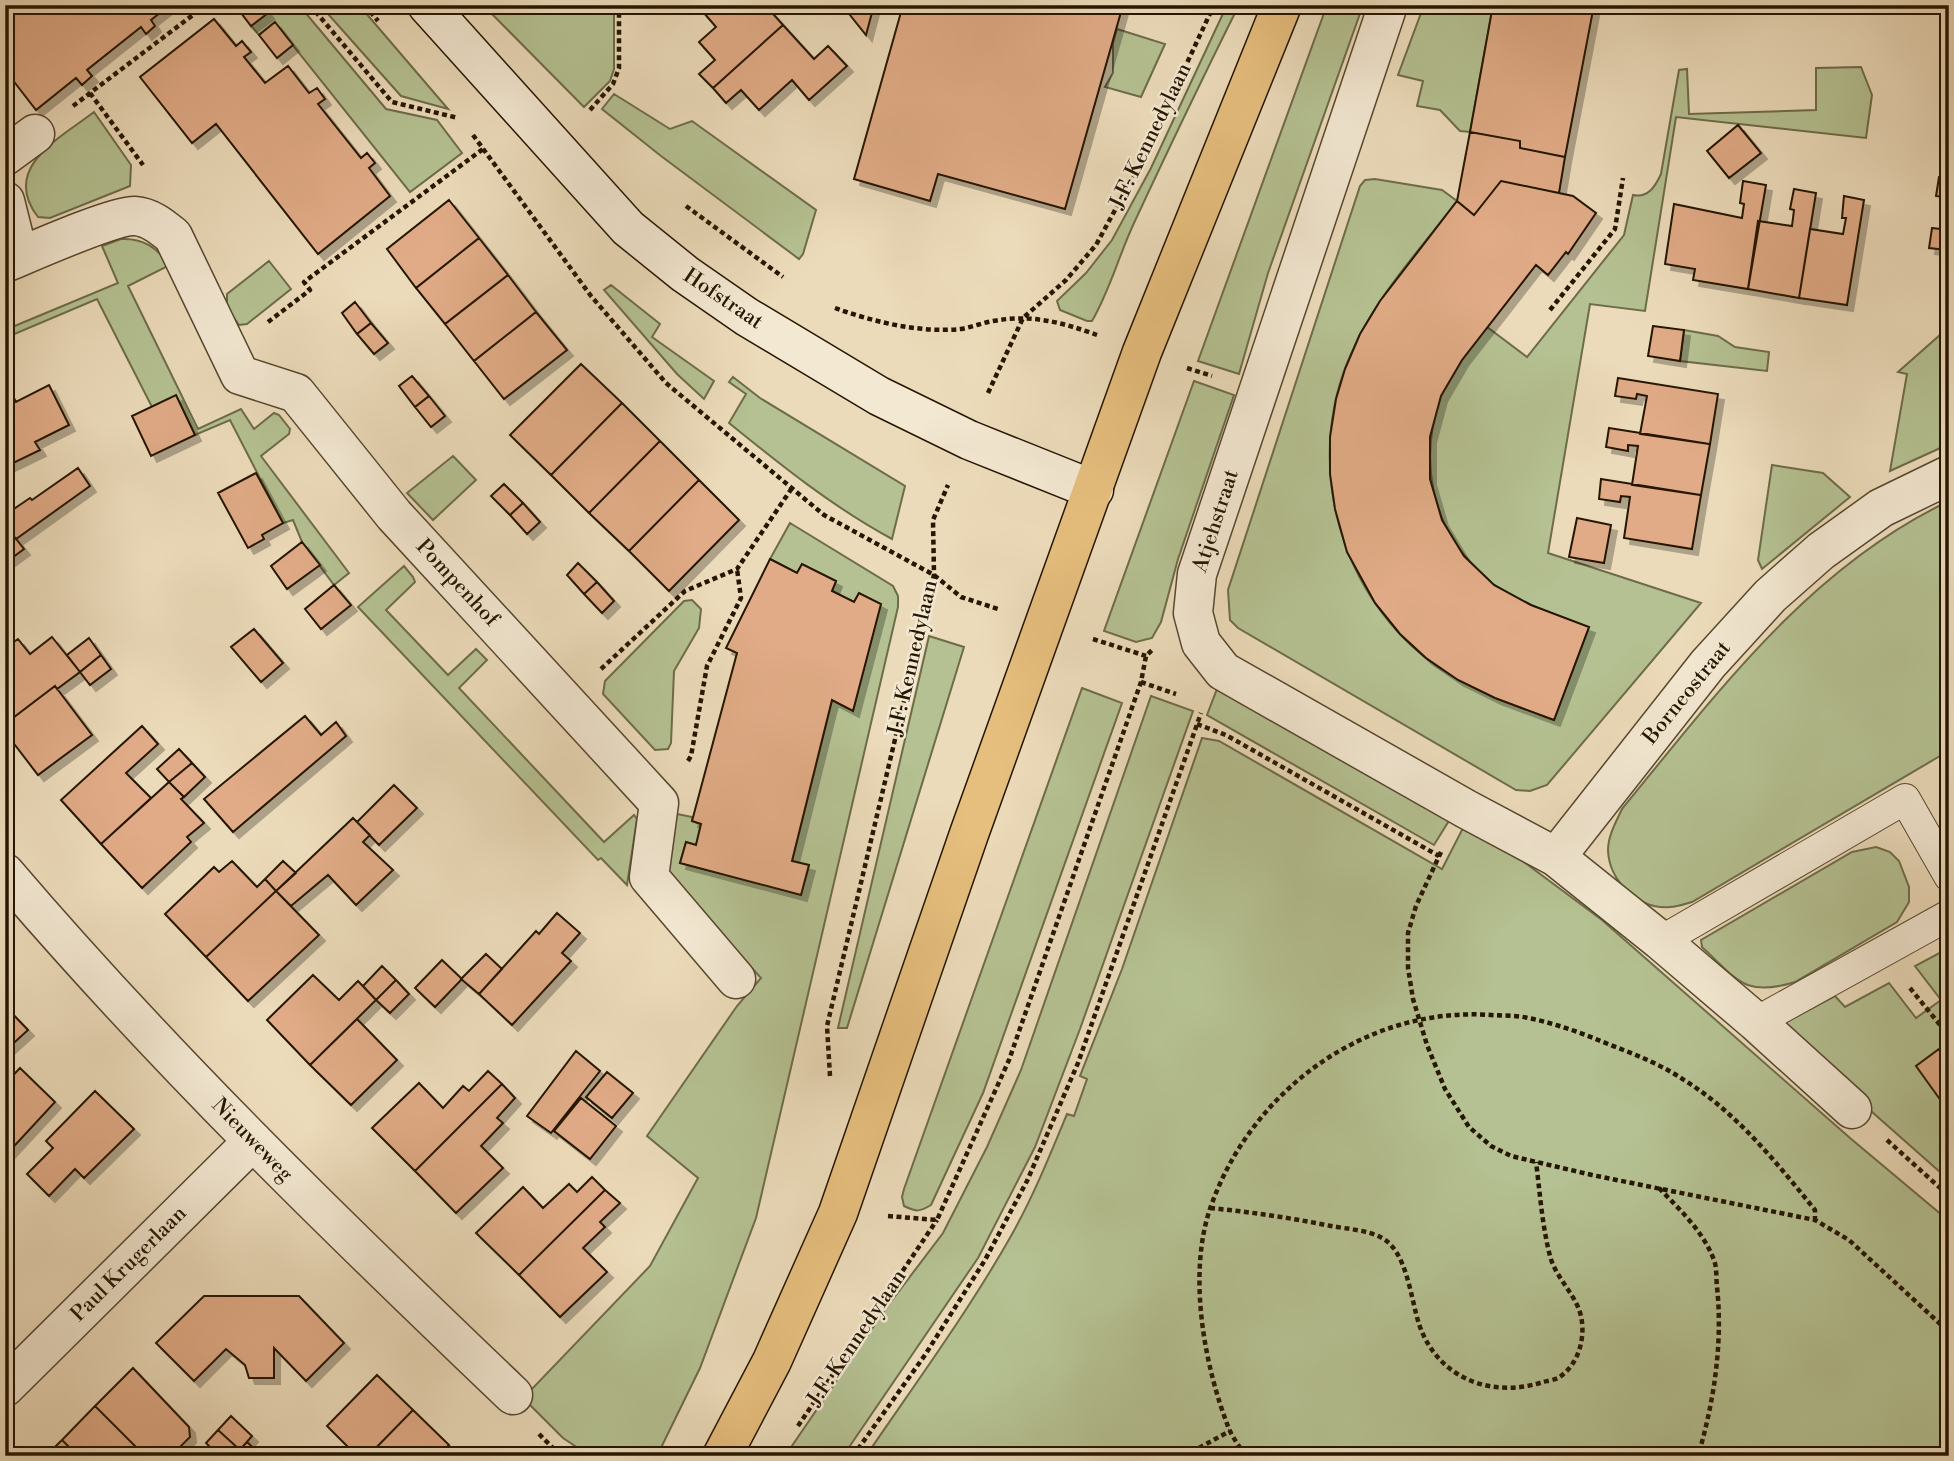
<svg xmlns="http://www.w3.org/2000/svg" width="1954" height="1461" viewBox="0 0 1954 1461" font-family="'Libre Bodoni',serif">
	<style>
		.green { fill: #b5c192; stroke: #6d6c49; stroke-width: 2 }
		.building { fill: #e0ab86; stroke: #251600; stroke-width: 2; filter: url(#shadow) }
		.lines { fill: none; stroke-linecap: round; stroke-linejoin: round }
		.lane-casing { stroke: #57472e; stroke-width: 32 }
		.street-casing { stroke: #57472e; stroke-width: 41 }
		.secondary-casing { stroke: #251600; stroke-width: 41 }
		.primary-casing { stroke: #251600; stroke-width: 41 }
		.path { stroke: #251600; stroke-width: 4.5; stroke-dasharray: 5 3.5; stroke-linecap: butt }
		.lane { stroke: #f3e8d2; stroke-width: 30 }
		.street { stroke: #f3e8d2; stroke-width: 38 }
		.secondary { stroke: #f3e8d2; stroke-width: 38 }
		.primary { stroke: #e6be7d; stroke-width: 38 }
		.labels { text-anchor: middle; dominant-baseline: central; stroke-width: 5; stroke-linejoin: round; paint-order: stroke }
		.street-label { font-size: 21px; fill: #251600; stroke: #f3e8d2 }
	</style>
	<defs>
		<filter id="shadow"><feDropShadow dx="6" dy="6" stdDeviation="0" flood-color="#0004"/></filter>
	</defs>
	<rect width="100%" height="100%" fill="#ecdbba"/>
	<filter id="stains"><feTurbulence type="fractalNoise" baseFrequency=".00286" numOctaves="4"/><feColorMatrix values="0 0 0 0 .2 0 0 0 0 .09 0 0 0 0 .02 0 0 0 .5 -.17"/></filter>
	<radialGradient id="worn" r=".72"><stop offset=".6" stop-color="#630" stop-opacity="0"/><stop offset="1" stop-color="#630" stop-opacity=".3"/></radialGradient>
	<!-- green -->
	<path class="green" d="M262,5H299L386,109L437,120L462,153L410,192L275,23L259,35L251,26L267,13Z
		M320,5H359L448,109L401,96Z
		M483,5H614V69L610,81L584,107Z
		M1227,5H1239C1203,77 1168,150 1134,223C1119,255 1110,290 1092,321H1087L1060,310L1057,301L1086,273L1112,240L1151,168Z
		M1327,5H1363L1268,273L1239,374L1198,361Z
		M1424,5H1493L1470,132L1460,131L1440,110L1417,106L1423,81L1398,75Z
		M1117,29L1165,44L1141,97L1105,87L1113,73V43Z
		M1861,67L1872,95L1866,138L1676,117L1645,311L1590,304L1548,553L1701,603L1547,785L1530,791L1516,790L1238,628L1230,620L1228,590L1360,186L1365,180L1375,179L1442,190L1457,201C1420,250 1375,297 1351,354C1302,463 1340,599 1438,667C1473,691 1514,705 1554,720L1589,627C1557,615 1524,605 1496,586C1488,581 1482,574 1476,568C1430,523 1420,458 1440,399C1449,373 1471,349 1487,327L1527,357L1624,235L1633,195C1648,198 1655,187 1661,174L1679,70L1687,69L1689,114L1816,110V68Z
		M614,94L670,129L692,121L816,210L803,254L799,259L661,156L602,109Z
		M94,112L131,165L130,186L50,218L38,217C0,168 60,138 94,112Z
		M121,239C143,238 156,247 170,265L128,286L198,429L241,409L254,429L274,413L279,415L290,429L289,434L261,456L349,573L334,585L302,542L293,520L283,523L230,420L195,435L176,396L152,407L97,299L5,338V330L118,283L102,246Z
		M269,261L291,289L247,324L239,325L227,308V294Z
		M611,285L660,324L652,337L714,381L704,399L677,374L604,290Z
		M1949,327V444L1890,471L1907,374L1898,372Z
		M1684,330L1718,336L1735,347L1769,352L1767,371L1680,361Z
		M733,377L760,398L905,486L892,539C833,507 782,466 729,423L746,394L729,382Z
		M1194,381L1234,395L1178,559L1161,622L1152,638L1136,642L1104,631Z
		M453,456L476,480L433,520L407,493Z
		M1772,465L1823,473L1850,497L1762,569L1758,560Z
		M1949,501V769L1940,756L1692,902C1685,904 1677,907 1670,907C1639,910 1609,881 1608,850C1608,836 1616,822 1622,809C1717,693 1810,567 1949,501Z
		M790,523L893,586L898,596V607L756,1218L700,1368L657,1456H590L563,1438L529,1404L528,1393L650,1266L698,1178L647,1136L737,1006L761,978L671,879L666,869L677,814L692,817V821L701,824L696,845L686,842L680,863L801,894L809,865L792,861L832,700L853,710L880,604L859,593L854,602L832,591L836,581L802,564L797,573L770,559Z
		M404,566L413,577L415,582L386,610L448,675L476,649L487,660L459,688L604,842L634,815L637,819L627,885L601,858L598,860L358,607Z
		M692,600L701,609L699,628L674,671L671,743L668,749L655,750L603,694L605,681L684,601Z
		M929,636L964,647L847,1028H838Z
		M1082,688L1122,703L983,1093L931,1205C920,1212 916,1212 904,1206L902,1197L904,1189Z
		M1217,689L1450,819L1434,845L1207,715Z
		M1151,696L1193,711L1080,1029L1035,1147L978,1258L843,1456H785L887,1307L943,1233L987,1147L1021,1070Z
		M1202,738L1219,741L1442,869L1464,826L1473,824L1602,920L1850,1138L1949,1221V1456H866C915,1384 968,1312 1011,1236C1033,1197 1050,1155 1067,1114L1074,1116L1087,1079L1080,1076L1122,969Z
		M1876,847L1890,852L1899,861L1909,887V902L1897,922L1795,982C1744,998 1737,979 1702,947L1701,940L1852,852Z
		M1949,948V1180L1863,1104L1785,1027L1786,1022L1835,996L1845,1007L1889,983L1916,1018L1941,1000L1915,966Z"/>
	<!-- building -->
	<path class="building" d="M15,5H170L151,20L155,26L146,34L141,27L87,70L92,76L82,85L76,78L36,110L5,70V13Z
		M235,5H262L268,13L251,26Z
		M697,5H765L783,25L713,88L699,74L715,60L699,42L716,27Z
		M842,5H874L866,35Z
		M903,5H1123L1065,209L938,174L930,201L854,179Z
		M1493,5H1594L1565,157L1520,148V141L1470,132Z
		M214,19L236,46L242,41L251,52L244,57L265,83L288,66L309,93L317,88L325,99L318,104L361,158L367,153L375,163L369,168L390,196L318,254L216,124L192,143L140,77Z
		M275,22L293,45L277,58L259,35Z
		M783,25L814,59L828,46L847,66L809,100L792,80L759,110L741,90L726,103L713,88Z
		M1738,125L1761,153L1729,178L1707,151Z
		M1470,132L1520,141V148L1565,157L1559,193L1501,181L1474,215L1457,201Z
		M1939,177L1949,178V198L1936,196Z
		M1501,181L1573,196L1596,213L1568,254L1566,252L1548,275L1536,265L1462,360L1441,396L1430,437V479L1442,520L1464,556L1494,585L1531,605L1589,627L1554,720L1495,698L1458,680L1426,658L1400,634L1375,603L1347,552L1335,509L1330,474V437L1336,399L1345,369L1360,334L1380,301L1457,201L1474,215Z
		M1743,181L1766,185L1748,289L1693,280L1695,269L1665,264L1674,204L1742,218L1744,204L1740,203Z
		M1794,189L1816,193L1799,298L1748,289L1758,221L1792,226L1794,210L1790,209Z
		M1844,196L1864,200L1847,305L1799,298L1810,229L1843,234L1846,218H1842Z
		M449,200L479,238L416,288L387,249Z
		M1932,228L1949,230L1947,250L1929,248Z
		M479,238L508,275L445,324L416,288Z
		M508,275L536,312L474,361L445,324Z
		M355,302L371,323L357,334L342,313Z
		M536,312L567,350L504,399L474,361Z
		M371,323L388,343L374,354L357,334Z
		M1653,326L1684,330L1680,361L1648,356Z
		M581,364L622,403L551,475L510,435Z
		M412,376L429,396L415,407L399,386Z
		M1618,378L1718,394L1710,444L1640,434L1647,396L1637,394L1636,399L1615,396Z
		M49,385L69,425L35,442L40,450L5,467V400L13,396L16,402Z
		M176,395L195,435L151,456L132,416Z
		M429,396L445,416L431,427L415,407Z
		M622,403L660,441L589,513L551,475Z
		M1609,428L1710,444L1701,495L1632,485L1638,446L1628,445V451L1606,447Z
		M660,441L699,480L629,551L589,513Z
		M78,468L90,486L16,539L13,535L5,541V515L30,498L32,500Z
		M256,473L283,523L262,535L264,539L248,548L218,493Z
		M1601,479L1701,495L1692,549L1624,538L1630,497L1621,496L1620,502L1599,499Z
		M699,480L739,520L669,591L629,551Z
		M504,484L523,503L510,515L491,496Z
		M523,503L540,522L527,534L510,515Z
		M1577,518L1611,525L1604,563L1569,557Z
		M13,535L24,549L5,563V541Z
		M302,542L320,565L287,589L271,566Z
		M770,559L797,573L802,564L836,581L832,591L854,602L859,593L881,604L853,711L832,700L792,861L809,865L801,895L680,863L686,842L696,845L701,824L692,821L737,653L726,648Z
		M578,563L597,582L584,594L567,575Z
		M597,582L614,601L602,613L584,594Z
		M334,585L351,605L321,629L305,609Z
		M254,629L283,663L261,682L231,647Z
		M52,637L80,672L57,689L55,686L5,724V648L18,639L30,654Z
		M89,638L101,655L80,672L67,655Z
		M101,655L111,669L90,685L80,672Z
		M55,686L92,735L38,775L5,732V724Z
		M305,716L321,735L336,722L346,736L233,832L204,799Z
		M142,726L158,744L126,773L151,798L101,844L61,800Z
		M179,749L192,763L169,782L157,769Z
		M192,763L205,777L184,797L169,782Z
		M169,782L184,797L181,799L204,823L187,837L191,842L142,888L101,844Z
		M394,785L417,808L379,845L357,822Z
		M353,818L370,835L363,842L393,870L356,905L328,875L291,906L276,891Z
		M232,861L257,887L265,879L276,891L206,957L165,914L214,867L219,872Z
		M283,861L296,873L276,891L265,879Z
		M276,891L319,935L248,1001L206,957Z
		M557,913L580,933L562,953L571,961L512,1025L479,994L536,931L539,934Z
		M486,954L502,969L479,994L461,979Z
		M442,960L462,979L435,1007L415,988Z
		M382,966L396,980L376,1000L363,986Z
		M313,975L339,1000L358,981L376,1000L310,1065L267,1020Z
		M396,980L409,994L390,1013L376,1000Z
		M5,998V1006L28,1030L5,1051Z
		M357,1019L397,1060L351,1105L310,1065Z
		M1939,1049L1944,1057L1949,1054V1112L1916,1066Z
		M576,1051L600,1071L551,1133L527,1116Z
		M20,1068L55,1102L5,1156V1084Z
		M488,1071L502,1084L415,1171L372,1128L419,1083L443,1108L463,1086L469,1091Z
		M607,1072L633,1093L612,1118L586,1097Z
		M502,1084L515,1098L497,1118L503,1123L481,1146L503,1168L456,1213L415,1171Z
		M95,1091L134,1129L84,1178L75,1169L49,1196L27,1174L53,1148L46,1141Z
		M581,1098L616,1126L590,1159L554,1131Z
		M592,1177L605,1190L519,1275L476,1233L523,1187L543,1208L569,1184L577,1192Z
		M605,1190L620,1203L600,1222L605,1227L583,1248L607,1272L560,1317L519,1275Z
		M204,1296H299L344,1343L306,1381L274,1348V1378H249L245,1365L226,1349L194,1381L156,1343Z
		M133,1368L189,1427L190,1437L171,1456H145L95,1406Z
		M377,1375L413,1410L368,1456H357L327,1426Z
		M95,1406L138,1449L131,1456H78L62,1440Z
		M413,1410L449,1445L438,1456H368Z
		M231,1416L252,1436L240,1450L218,1430Z
		M218,1430L240,1450L234,1456H219L206,1443Z
		M62,1440L78,1456H46Z
		M247,1442L259,1453L257,1456H234Z"/>
	<g class="lines">
		<!-- lane casing -->
		<g class="lane-casing">
			<path id="lane" d="M1661,941L1905,799L1949,876
				M1756,1022L1949,915"/>
		</g>
		<!-- street casing -->
		<g class="street-casing">
			<path id="street" d="M1388,5L1197,574L1193,613L1201,643L1223,671L1466,809L1556,857
				M5,156L35,134
				M5,201L19,257
				M5,263C29,253 114,215 135,216C150,217 162,227 173,236L240,375L296,393L394,515L659,803L649,877L736,979
				M5,873C163,1058 337,1227 513,1395
				M1852,1109L1756,1022L1661,941L1556,857L1708,664L1770,596L1821,551L1881,508L1949,475
				M5,1387L253,1141"/>
		</g>
		<!-- secondary casing -->
		<g class="secondary-casing">
			<path id="secondary" d="M427,5L628,228L685,274L747,317L879,396L969,440L1094,490"/>
		</g>
		<!-- primary casing -->
		<g class="primary-casing">
			<path id="primary" d="M722,1456L772,1361L838,1213L969,834L1142,352L1282,5"/>
		</g>
		<!-- path -->
		<path class="path" d="M310,5L392,102L458,118
			M365,5L378,21
			M90,93L143,165
			M73,106L206,5
			M590,110L613,84L619,68V5
			M473,135L591,296L666,383L824,515L934,575L961,597L998,609
			M686,206L783,277
			M835,308C874,322 919,333 961,329C972,327 982,323 993,321C1031,314 1061,322 1097,335
			M1550,310L1615,229L1623,178
			M268,322L310,290L304,282L483,149
			M1187,368L1212,376
			M988,393L1023,318L1066,280L1096,245L1139,166L1214,5
			M1093,639L1146,656
			M601,669L685,591L737,569L792,488
			M1141,682L1176,694
			M1197,724L1226,735L1439,856
			M688,761L691,756L707,666L741,598L737,569
			M1441,852L1416,906L1408,933V968L1413,999L1427,1045L1445,1089L1469,1127L1491,1146L1511,1156L1592,1175L1815,1220L1849,1240L1949,1332
			M1910,988L1949,1036
			M830,1076L827,1026L934,575L933,520L948,485
			M1887,1140L1949,1196
			M1659,1188C1680,1210 1703,1231 1714,1260C1717,1268 1716,1278 1717,1287C1723,1343 1714,1402 1698,1456
			M1210,1208C1251,1212 1291,1218 1331,1226C1347,1229 1368,1230 1382,1238C1407,1251 1411,1300 1419,1324C1437,1378 1491,1399 1543,1382C1547,1381 1554,1380 1558,1378C1581,1364 1588,1330 1578,1307C1570,1289 1555,1275 1550,1256C1542,1225 1540,1193 1536,1162
			M888,1216L937,1220L1009,1060L1141,682L1146,656L1152,650
			M798,1426L937,1220
			M539,1434L561,1456
			M853,1456L925,1355L985,1260L1027,1181L1078,1063L1201,713
			M1184,1456L1230,1431
			M1245,1456C1240,1447 1233,1438 1229,1429C1204,1365 1187,1273 1211,1206C1252,1090 1366,1006 1491,1015C1503,1016 1516,1015 1528,1018C1554,1023 1579,1032 1603,1042C1631,1053 1659,1063 1684,1080C1736,1112 1777,1163 1815,1210V1220"/>
		<!-- lane -->
		<use href="#lane" class="lane"/>
		<!-- street -->
		<use href="#street" class="street"/>
		<!-- secondary -->
		<use href="#secondary" class="secondary"/>
		<!-- primary -->
		<use href="#primary" class="primary"/>
	</g>
	<g class="labels">
		<!-- street labels -->
		<g class="street-label">
			<text transform="translate(1151 136) rotate(-64)">J.F. Kennedylaan</text>
			<text transform="translate(723 299) rotate(34)">Hofstraat</text>
			<text transform="translate(1216 521) rotate(-72)">Atjehstraat</text>
			<text transform="translate(457 583) rotate(47)">Pompenhof</text>
			<text transform="translate(913 658) rotate(-77)">J.F. Kennedylaan</text>
			<text transform="translate(1687 693) rotate(-51)">Borneostraat</text>
			<text transform="translate(252 1140) rotate(46)">Nieuweweg</text>
			<text transform="translate(129 1264) rotate(-45)">Paul Krugerlaan</text>
			<text transform="translate(857 1338) rotate(-56)">J.F. Kennedylaan</text>
		</g>
	</g>
	<!-- margin -->
	<rect width="1954" height="1461" fill="none" stroke="#ecdbba" stroke-width="28"/>
	<rect x="7" y="7" width="1940" height="1447" fill="none" stroke="#251600" stroke-width="3.5"/>
	<rect x="14" y="14" width="1926" height="1433" fill="none" stroke="#251600" stroke-width="2"/>
	<rect width="100%" height="100%" filter="url(#stains)"/>
	<rect width="100%" height="100%" fill="url(#worn)"/>
</svg>
